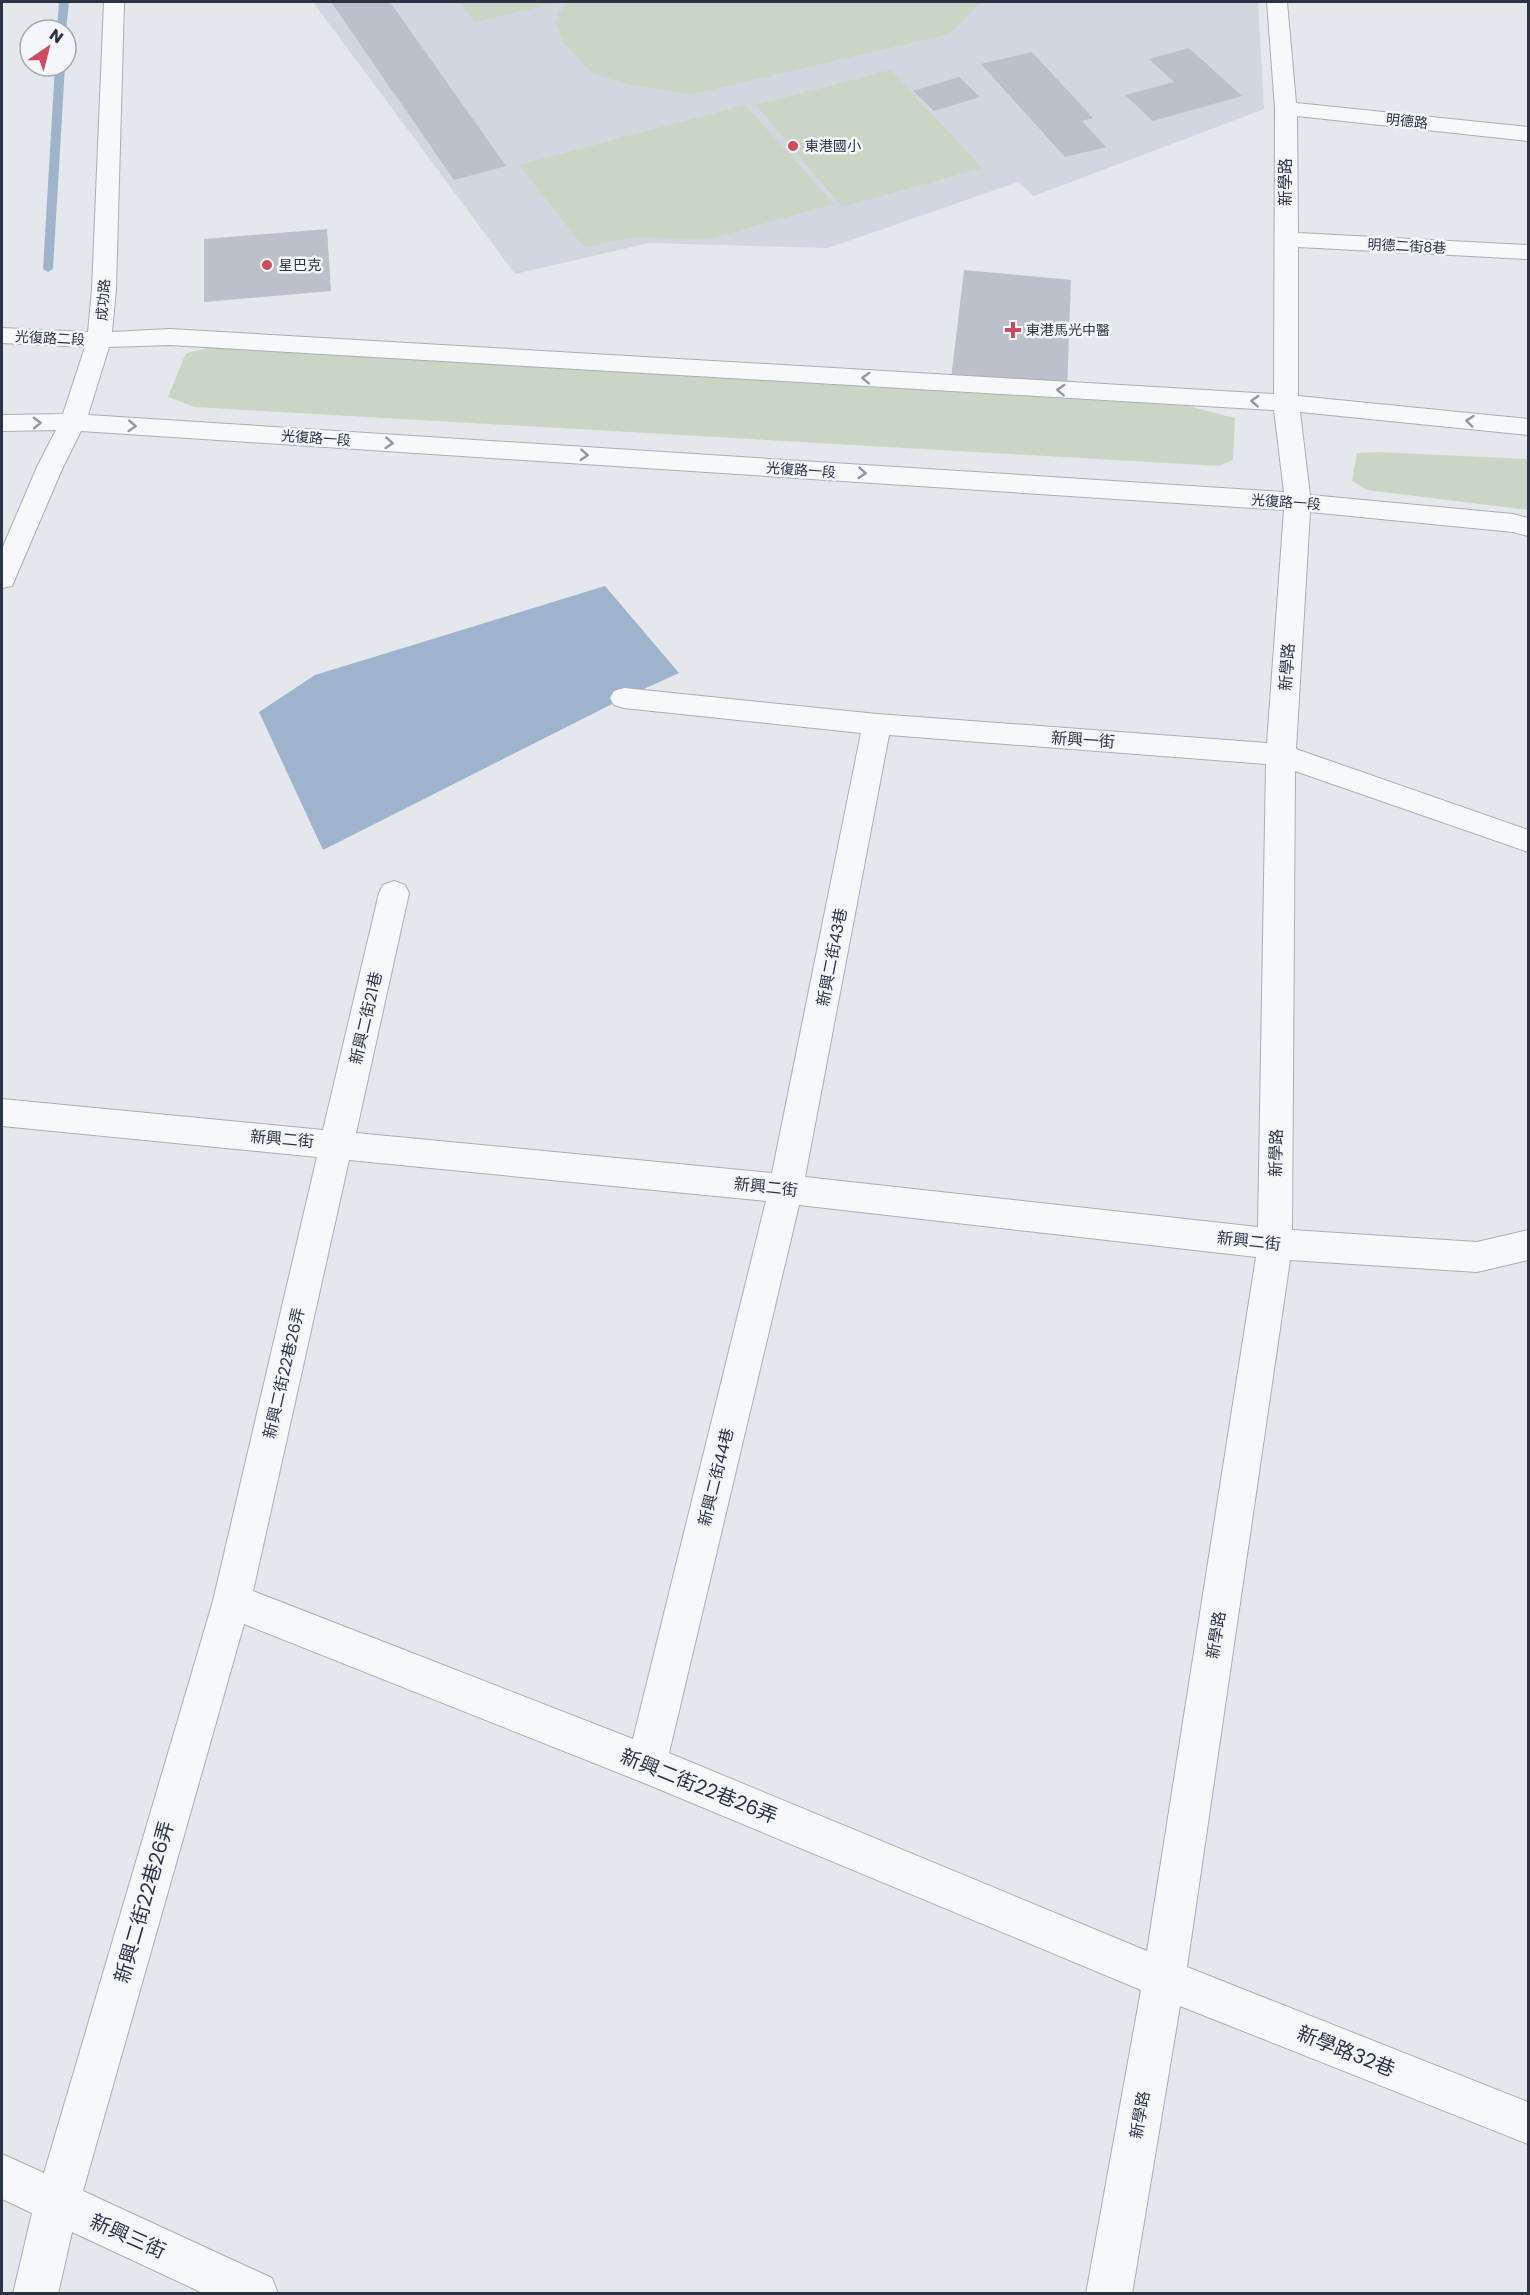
<svg xmlns="http://www.w3.org/2000/svg" width="1530" height="2295" viewBox="0 0 1530 2295" font-family="Poppins,'Noto Sans TC',sans-serif">
	<style>
		.built { fill: #d2d6de }
		.green { fill: #c9d6c5 }
		.water { fill: #9fb4cc }
		.lines { fill: none; stroke-linecap: round; stroke-linejoin: round }
		.stream { fill: #9fb4cc; fill-rule: evenodd }
		.building { fill: #bbc0ca }
		.minor-casing { stroke: #a9aeb7; stroke-width: 2 }
		.minor { fill: #f7f8fa; fill-rule: evenodd }
		.oneway { stroke: #9196a0 }
		.poi-dot { fill: #d1495b; stroke: #f4f6f9; stroke-width: 2 }
		.labels { text-anchor: middle; dominant-baseline: central; stroke-width: 5; stroke-linejoin: round; paint-order: stroke }
		.far-street-label { font-size: 14px; fill: #2b3445; stroke: #f4f6f9 }
		.far-poi-label { font-size: 14px; fill: #2b3445; stroke: #f4f6f9; text-anchor: start }
		.street-label { font-size: 16px; fill: #2b3445; stroke: #f4f6f9 }
		.near-street-label { font-size: 20px; fill: #2b3445; stroke: #f4f6f9 }
	</style>
	<rect width="100%" height="100%" fill="#e4e7ec"/>
	<!-- built -->
	<path class="built" d="M313,2H1258L1264,109L1034,196L1018,182L828,248L649,243L515,274Z"/>
	<!-- green -->
	<path class="green" d="M459,2H561L475,22Z
		M566,2H982L949,34L692,94L628,84L593,74L563,42L555,21Z
		M891,70L982,168L842,207L756,105Z
		M745,105L834,204L708,239L636,237L584,247L519,165Z
		M213,347L1188,406L1235,418L1233,460L1219,466L195,407L168,397L186,353Z
		M1377,452L1528,459V510L1367,490L1352,481L1357,453Z"/>
	<!-- water -->
	<path class="water" d="M605,586L679,673L624,698L323,850L259,712L315,675Z"/>
	<g class="lines">
		<!-- stream -->
		<path class="stream" d="M59,2H69L66,31L57,30Z
			M55,66H65L53,269L48,272L43,269Z"/>
	</g>
	<!-- building -->
	<path class="building" d="M331,2H390L506,166L454,180Z
		M1189,48L1242,96L1153,121L1125,95L1174,82L1149,59Z
		M1032,52L1093,118L1082,121L1106,147L1065,157L981,64Z
		M959,77L980,97L934,111L913,91Z
		M327,229L331,291L204,302V239Z
		M964,270L1071,280L1067,390L951,379Z"/>
	<g class="lines">
		<!-- minor casing -->
		<g class="minor-casing">
			<path id="minor" d="M104,2H124L116,289L112,332L170,329L1274,394L1275,108L1267,2H1287L1296,103L1528,127V141L1297,116L1298,233L1528,245V259L1298,247V396L1528,419V435L1300,412L1310,495L1513,514L1528,518V536L1513,532L1310,512L1296,749L1528,830V852L1295,771L1292,1230L1477,1242L1528,1230V1260L1477,1272L1290,1260L1187,1967L1528,2102V2144L1180,2006L1132,2294H1086L1141,1990L644,1783L244,1624L83,2191L272,2278L278,2294H205L72,2232L58,2294H13L32,2213L2,2199V2154L44,2173L213,1601L317,1157L2,1126V1099L323,1130L379,893L383,885L394,881L405,885L409,893L356,1133L772,1173L861,733L624,708L614,705L610,698L614,691L624,688L877,714L1267,743L1284,510L81,431L63,467L12,586L2,588V549L37,467L56,430L2,431V415L63,414L85,347L2,343V328L88,332L92,289ZM170,345L1274,410L1284,492L88,415L109,347ZM889,735L1266,764L1258,1227L805,1177ZM349,1160L766,1201L633,1739L253,1591ZM799,1205L1256,1257L1147,1951L669,1753Z"/>
		</g>
		<!-- minor -->
		<use href="#minor" class="minor"/>
	</g>
	<!-- one-way arrows -->
	<defs><path id="oneway-chevron" d="M-2-3.5L2.5 0L-2 3.5" fill="none" stroke-width="1.6" stroke-linecap="round" stroke-linejoin="round" transform="scale(1.5)"/></defs>
	<g class="oneway">
		<use href="#oneway-chevron" transform="translate(866 378) rotate(-177)"/>
		<use href="#oneway-chevron" transform="translate(1061 390) rotate(-177)"/>
		<use href="#oneway-chevron" transform="translate(1255 401) rotate(-177)"/>
		<use href="#oneway-chevron" transform="translate(1470 421) rotate(-174)"/>
		<use href="#oneway-chevron" transform="translate(37 423) rotate(-1)"/>
		<use href="#oneway-chevron" transform="translate(132 426) rotate(4)"/>
		<use href="#oneway-chevron" transform="translate(389 443) rotate(4)"/>
		<use href="#oneway-chevron" transform="translate(584 455) rotate(4)"/>
		<use href="#oneway-chevron" transform="translate(862 473) rotate(4)"/>
	</g>
	<!-- markers -->
	<g class="poi-dot">
		<circle cx="793" cy="146" r="6"/>
		<circle cx="267" cy="265" r="6"/>
		<path d="M1010 321h6v6h6v6h-6v6h-6v-6h-6v-6h6z"/>
	</g>
	<g class="labels">
		<!-- far-street labels -->
		<g class="far-street-label">
			<text transform="translate(1407 121) rotate(6)">明德路</text>
			<text transform="translate(1407 246) rotate(3)">明德二街8巷</text>
			<text transform="translate(103 300) rotate(-86)">成功路</text>
			<text transform="translate(50 338) rotate(3)">光復路二段</text>
			<text transform="translate(316 438) rotate(4)">光復路一段</text>
			<text transform="translate(801 470) rotate(4)">光復路一段</text>
			<text transform="translate(1286 502) rotate(4)">光復路一段</text>
		</g>
		<!-- far-poi labels -->
		<g class="far-poi-label">
			<text x="805" y="146">東港國小</text>
			<text x="279" y="265">星巴克</text>
			<text x="1026" y="330">東港馬光中醫</text>
		</g>
		<!-- street labels -->
		<g class="street-label">
			<text transform="translate(1285 182) rotate(-90)">新學路</text>
			<text transform="translate(1287 667) rotate(-86)">新學路</text>
			<text transform="translate(1083 740) rotate(4)">新興一街</text>
			<text transform="translate(832 957) rotate(-79)">新興二街43巷</text>
			<text transform="translate(366 1018) rotate(-77)">新興二街21巷</text>
			<text transform="translate(282 1139) rotate(5)">新興二街</text>
			<text transform="translate(1276 1153) rotate(-89)">新學路</text>
			<text transform="translate(766 1187) rotate(6)">新興二街</text>
			<text transform="translate(1249 1241) rotate(6)">新興二街</text>
			<text transform="translate(284 1373) rotate(-77)">新興二街22巷26弄</text>
			<text transform="translate(716 1477) rotate(-76)">新興二街44巷</text>
			<text transform="translate(1216 1635) rotate(-81)">新學路</text>
			<text transform="translate(1140 2115) rotate(-80)">新學路</text>
		</g>
		<!-- near-street labels -->
		<g class="near-street-label">
			<text transform="translate(699 1786) rotate(22)">新興二街22巷26弄</text>
			<text transform="translate(144 1902) rotate(-74)">新興二街22巷26弄</text>
			<text transform="translate(1346 2051) rotate(22)">新學路32巷</text>
			<text transform="translate(128 2236) rotate(24)">新興三街</text>
		</g>
	</g>
	<!-- border -->
	<rect width="1530" height="2295" fill="none" stroke="#2b3445" stroke-width="6"/>
	<!-- north arrow -->
	<g transform="translate(48 48) rotate(35)"><circle r="28" fill="#f4f6f9" stroke="#a4a8b1" stroke-width="1.5"/>
	<path d="M0-4.5L10 22L0 15L-10 22Z" fill="#d1495b"/>
	<text y="-9" font-size="16" font-weight="bold" text-anchor="middle" fill="#2b3445">N</text>
	</g>
</svg>
